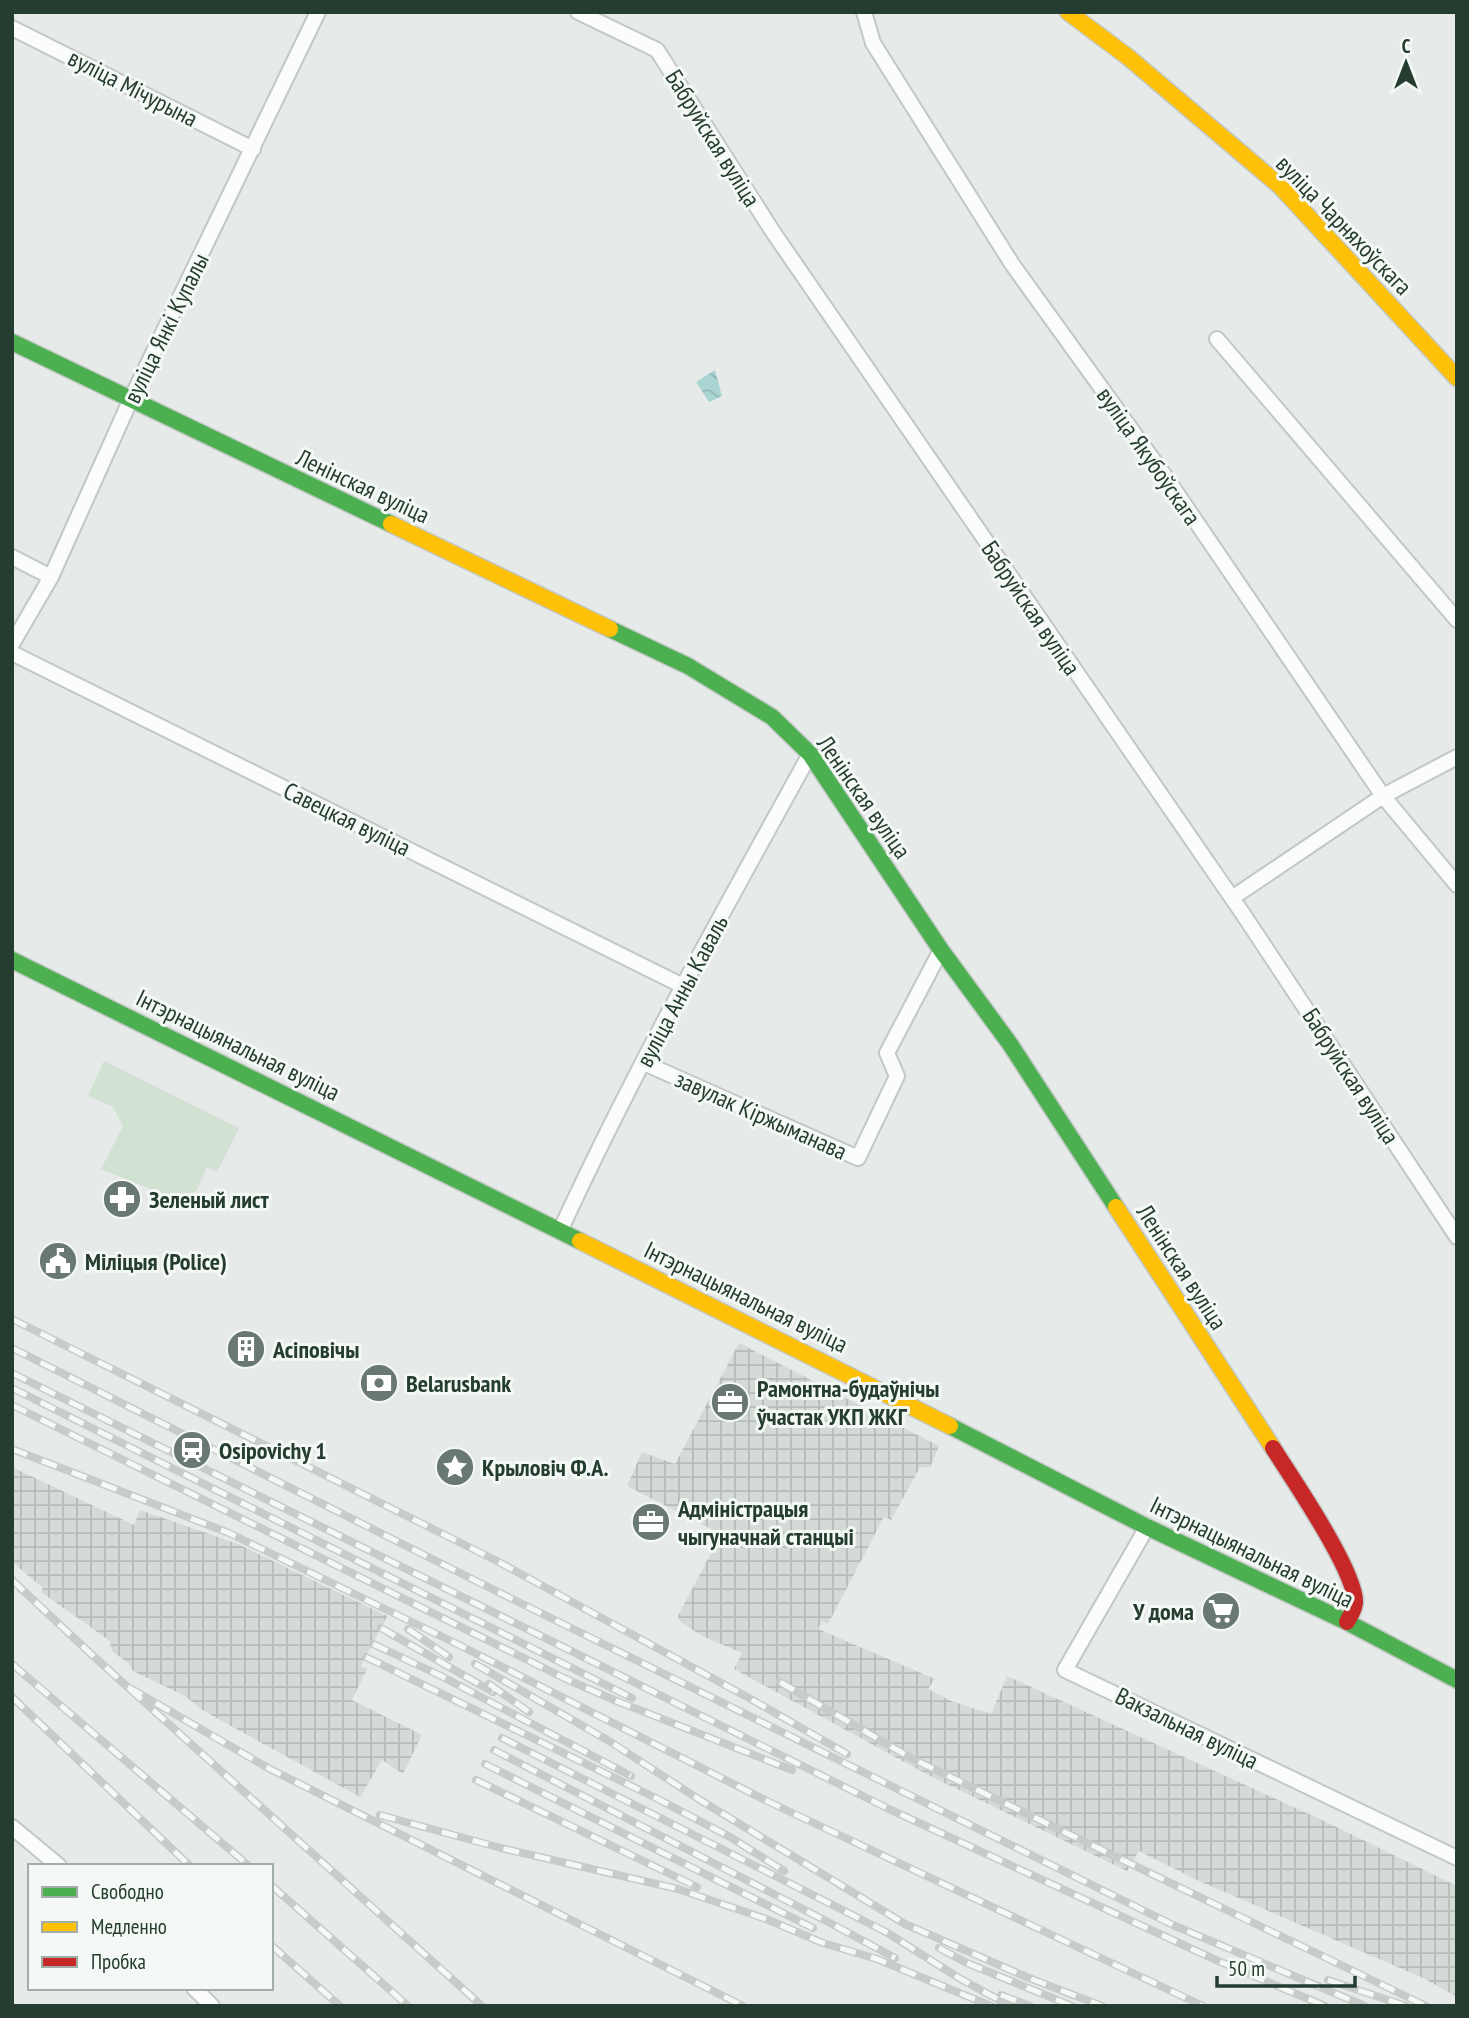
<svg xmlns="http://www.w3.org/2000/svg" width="1469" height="2018" viewBox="0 0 1469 2018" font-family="'PT Sans Narrow',sans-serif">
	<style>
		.industrial { fill: url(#industrial-grid) }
		.park { fill: #d1e2d2 }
		.water { fill: url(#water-waves) }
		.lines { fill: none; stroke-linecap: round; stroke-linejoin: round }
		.street-casing { stroke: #c3c7c5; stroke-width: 18 }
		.fast-casing { stroke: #c2c8c5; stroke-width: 19 }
		.slow-casing { stroke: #c2c8c5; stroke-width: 19 }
		.jam-casing { stroke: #c2c8c5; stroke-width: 19 }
		.street { stroke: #fbfcfc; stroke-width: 14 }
		.fast { stroke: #4caf50; stroke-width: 16 }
		.slow { stroke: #ffc107; stroke-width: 16 }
		.jam { stroke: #c62828; stroke-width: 16 }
		.rail-casing { stroke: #c7cbc9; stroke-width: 8 }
		.rail { stroke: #f4f9f5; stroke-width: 5; stroke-dasharray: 16; stroke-linecap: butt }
		.labels { text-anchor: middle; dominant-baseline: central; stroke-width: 6; stroke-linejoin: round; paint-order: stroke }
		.street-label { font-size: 24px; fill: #253c31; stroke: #f4f9f5 }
		.poi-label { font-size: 24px; font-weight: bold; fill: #253c31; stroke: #f4f9f5; text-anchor: start }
	</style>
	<defs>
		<pattern id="industrial-grid" width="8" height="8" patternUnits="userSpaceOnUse" patternTransform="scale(1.75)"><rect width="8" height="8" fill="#d4dbd7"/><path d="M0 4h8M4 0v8" fill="none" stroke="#b6bdb9"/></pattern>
		<pattern id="water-waves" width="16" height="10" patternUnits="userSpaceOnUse" patternTransform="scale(1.75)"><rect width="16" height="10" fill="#aad4d2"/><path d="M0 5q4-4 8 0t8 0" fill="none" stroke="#92b7b5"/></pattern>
	</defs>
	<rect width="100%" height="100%" fill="#e6eae8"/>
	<!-- industrial -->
	<path class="industrial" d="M739,1343L939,1446L930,1467H920L891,1520L884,1517L828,1624L822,1621L818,1629L935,1679L928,1689L951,1701L991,1714L1007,1676L1324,1821L1457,1886V1997L1423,1978L1197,1880L1139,1851L1127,1871L930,1776L734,1669L742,1653L702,1636L681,1622L678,1616L721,1534L627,1486L642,1452L675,1464Z
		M12,1467L134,1525L140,1510L238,1544L387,1616L361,1666L367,1669L352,1700L422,1735L403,1774L382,1760L360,1797L202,1710L185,1696L133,1671L128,1663L112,1651L110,1641L41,1592L43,1588L12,1562Z"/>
	<!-- park -->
	<path class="park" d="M104,1061L239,1128L217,1172L207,1167L197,1190L180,1201L101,1169L123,1126L113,1107L88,1096Z"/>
	<!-- water -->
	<path class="water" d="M715,370L722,396L709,402L696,382Z"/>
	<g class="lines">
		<!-- street casing -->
		<g class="street-casing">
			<path id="street" d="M578,12L657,50L773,232L1243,914L1457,1237
				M864,12L873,43L1012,264L1167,479L1383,796L1457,885
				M12,28L253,149
				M1217,339L1457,620
				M12,557L51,577
				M12,644L51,577L130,401L318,12
				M12,653L683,986
				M1232,898L1383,796L1457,757
				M644,1063L858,1158L897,1076L887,1053L941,950
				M560,1231C635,1068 723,912 810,754
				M1147,1527L1065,1670L1457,1858
				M12,1827L59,1866
				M194,1988L212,2006"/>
		</g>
		<!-- fast casing -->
		<g class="fast-casing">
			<path id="fast" d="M12,342L391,524
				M610,629L688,666L772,717L810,754L941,950L1010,1044L1116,1207
				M12,960L580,1241
				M950,1426L1147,1527L1347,1622L1457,1680"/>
		</g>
		<!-- slow casing -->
		<g class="slow-casing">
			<path id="slow" d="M1068,12L1128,57L1280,186L1457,378
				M391,524L610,629
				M1116,1207L1273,1448
				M580,1241L950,1426"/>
		</g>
		<!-- jam casing -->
		<g class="jam-casing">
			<path id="jam" d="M1273,1448C1291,1477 1356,1571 1355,1602C1355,1609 1350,1616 1347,1622"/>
		</g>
		<!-- street -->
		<use href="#street" class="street"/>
		<!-- fast -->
		<use href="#fast" class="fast"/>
		<!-- slow -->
		<use href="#slow" class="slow"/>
		<!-- jam -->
		<use href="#jam" class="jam"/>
		<!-- rail casing -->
		<g class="rail-casing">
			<path id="rail" d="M12,1319L497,1561L749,1698L847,1754
				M12,1348L484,1585L1173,1925L1365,2006
				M12,1373L889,1809L1216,1960L1325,2006
				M12,1388L632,1698
				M12,1405L566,1679L614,1700L792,1770
				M12,1449L229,1533L457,1644L767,1801L1203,2006
				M12,1580L91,1654L482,2006
				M381,1628L493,1692
				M408,1629L449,1657
				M373,1644L441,1676L631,1776
				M366,1657L656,1798L730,1837L784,1871
				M12,1664L249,1866
				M475,1664L609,1741L700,1800L905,1924L1029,1978L1102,2006
				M780,1682L911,1758L1426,2006
				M489,1684L529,1712
				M128,1687L270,1769L743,2006
				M12,1697L190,1866
				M502,1738L886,1932L959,1978L1010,2006
				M494,1750L832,1924L895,1958
				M485,1764L813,1928
				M476,1780L697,1887
				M380,1815L501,1848L678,1889L766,1919L823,1943L877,1959L991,2006
				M271,1885L408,2006
				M271,1945L340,2006
				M939,1948L967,1963L1072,2006
				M1328,1980L1406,2006
				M1001,1995L1030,2006"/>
		</g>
		<!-- rail -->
		<use href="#rail" class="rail"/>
	</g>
	<!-- icons -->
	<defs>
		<g id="pharmacy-disc" transform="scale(2.0125)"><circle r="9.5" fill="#697971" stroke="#f4f9f5"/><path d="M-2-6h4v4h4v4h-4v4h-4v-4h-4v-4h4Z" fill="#fff"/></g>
		<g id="civic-disc" transform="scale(2.0125)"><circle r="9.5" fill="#697971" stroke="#f4f9f5"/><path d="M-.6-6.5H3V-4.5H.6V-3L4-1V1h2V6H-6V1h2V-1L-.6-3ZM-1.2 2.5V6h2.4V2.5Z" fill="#fff"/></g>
		<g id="building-disc" transform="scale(2.0125)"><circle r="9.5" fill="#697971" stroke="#f4f9f5"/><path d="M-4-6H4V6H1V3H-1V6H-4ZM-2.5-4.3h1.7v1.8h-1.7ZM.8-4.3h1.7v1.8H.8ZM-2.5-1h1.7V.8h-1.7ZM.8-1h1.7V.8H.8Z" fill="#fff"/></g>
		<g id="bank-disc" transform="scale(2.0125)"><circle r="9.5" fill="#697971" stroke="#f4f9f5"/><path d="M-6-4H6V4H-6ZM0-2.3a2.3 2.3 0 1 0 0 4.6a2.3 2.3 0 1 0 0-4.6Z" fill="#fff"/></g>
		<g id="office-disc" transform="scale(2.0125)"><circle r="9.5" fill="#697971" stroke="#f4f9f5"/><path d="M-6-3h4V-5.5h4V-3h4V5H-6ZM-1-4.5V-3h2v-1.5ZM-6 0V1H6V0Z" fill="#fff"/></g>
		<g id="station-disc" transform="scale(2.0125)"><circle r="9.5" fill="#697971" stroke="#f4f9f5"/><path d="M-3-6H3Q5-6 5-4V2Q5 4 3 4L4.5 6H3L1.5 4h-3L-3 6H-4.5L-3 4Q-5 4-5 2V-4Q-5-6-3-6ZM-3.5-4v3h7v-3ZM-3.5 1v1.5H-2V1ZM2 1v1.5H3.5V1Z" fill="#fff"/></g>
		<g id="sight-disc" transform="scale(2.0125)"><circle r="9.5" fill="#697971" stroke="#f4f9f5"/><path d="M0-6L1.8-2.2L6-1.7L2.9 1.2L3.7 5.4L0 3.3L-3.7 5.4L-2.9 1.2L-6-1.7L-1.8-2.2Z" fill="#fff"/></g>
		<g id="supermarket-disc" transform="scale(2.0125)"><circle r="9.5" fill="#697971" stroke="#f4f9f5"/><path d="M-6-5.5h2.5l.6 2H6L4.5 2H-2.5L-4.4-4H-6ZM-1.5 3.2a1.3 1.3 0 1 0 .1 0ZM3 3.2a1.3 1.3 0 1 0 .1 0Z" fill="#fff"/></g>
	</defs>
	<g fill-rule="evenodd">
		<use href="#pharmacy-disc" x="122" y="1199"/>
		<use href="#civic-disc" x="58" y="1261"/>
		<use href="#building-disc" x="246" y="1349"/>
		<use href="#bank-disc" x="379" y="1383"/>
		<use href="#office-disc" x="730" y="1402"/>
		<use href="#station-disc" x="192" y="1450"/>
		<use href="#sight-disc" x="455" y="1467"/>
		<use href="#office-disc" x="651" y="1522"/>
		<use href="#supermarket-disc" x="1221" y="1611"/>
	</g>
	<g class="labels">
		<!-- street labels -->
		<g class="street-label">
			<text transform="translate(133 88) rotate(27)">вуліца Мічурына</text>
			<text transform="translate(713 138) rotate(58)">Бабруйская вуліца</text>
			<text transform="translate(1344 225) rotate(46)">вуліца Чарняхоўскага</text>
			<text transform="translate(166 328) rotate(-64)">вуліца Янкі Купалы</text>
			<text transform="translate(1149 456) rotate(55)">вуліца Якубоўскага</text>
			<text transform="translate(363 486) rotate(25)">Ленінская вуліца</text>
			<text transform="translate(1031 608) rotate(56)">Бабруйская вуліца</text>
			<text transform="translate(864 797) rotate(55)">Ленінская вуліца</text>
			<text transform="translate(347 819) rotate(26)">Савецкая вуліца</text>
			<text transform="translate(682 991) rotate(-62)">вуліца Анны Каваль</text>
			<text transform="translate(238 1045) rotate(26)">Інтэрнацыянальная вуліца</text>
			<text transform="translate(1351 1076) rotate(57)">Бабруйская вуліца</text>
			<text transform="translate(761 1115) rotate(24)">завулак Кіржыманава</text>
			<text transform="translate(1182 1267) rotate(57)">Ленінская вуліца</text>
			<text transform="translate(746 1297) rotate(26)">Інтэрнацыянальная вуліца</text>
			<text transform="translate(1252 1552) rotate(26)">Інтэрнацыянальная вуліца</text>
			<text transform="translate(1187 1728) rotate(26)">Вакзальная вуліца</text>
		</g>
		<!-- poi labels -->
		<g class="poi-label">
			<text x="149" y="1199">Зеленый лист</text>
			<text x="85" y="1261">Міліцыя (Police)</text>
			<text x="273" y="1349">Асіповічы</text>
			<text x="406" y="1383">Belarusbank</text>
			<text x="757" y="1388">Рамонтна-будаўнічы<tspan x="757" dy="28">ўчастак УКП ЖКГ</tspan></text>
			<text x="219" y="1450">Osipovichy 1</text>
			<text x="482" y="1467">Крыловіч Ф.А.</text>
			<text x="678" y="1508">Адміністрацыя<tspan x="678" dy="28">чыгуначнай станцыі</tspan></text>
			<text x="1194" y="1611" text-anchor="end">У дома</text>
		</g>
	</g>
	<!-- border -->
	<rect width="1469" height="2018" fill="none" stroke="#253c31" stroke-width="28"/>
	<!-- legend -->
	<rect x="28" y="1864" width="245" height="126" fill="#f4f9f5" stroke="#a1ada7" stroke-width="2"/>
	<rect x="42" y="1887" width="35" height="10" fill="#4caf50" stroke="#a1ada7" stroke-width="2"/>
	<text x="91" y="1899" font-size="21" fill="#253c31">Свободно</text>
	<rect x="42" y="1922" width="35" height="10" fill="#ffc107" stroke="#a1ada7" stroke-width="2"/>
	<text x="91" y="1934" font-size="21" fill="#253c31">Медленно</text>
	<rect x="42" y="1957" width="35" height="10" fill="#c62828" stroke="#a1ada7" stroke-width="2"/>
	<text x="91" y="1969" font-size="21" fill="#253c31">Пробка</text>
	<!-- north arrow -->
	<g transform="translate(1406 63)" stroke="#f4f9f5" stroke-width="5" paint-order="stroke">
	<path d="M0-5L12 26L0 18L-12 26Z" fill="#253c31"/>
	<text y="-10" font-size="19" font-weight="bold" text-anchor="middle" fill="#253c31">С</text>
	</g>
	<!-- scale -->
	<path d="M1217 1976v10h138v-10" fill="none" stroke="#253c31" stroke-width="3.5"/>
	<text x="1228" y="1976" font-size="21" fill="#253c31" stroke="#f4f9f5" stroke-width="5" paint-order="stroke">50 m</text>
</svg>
